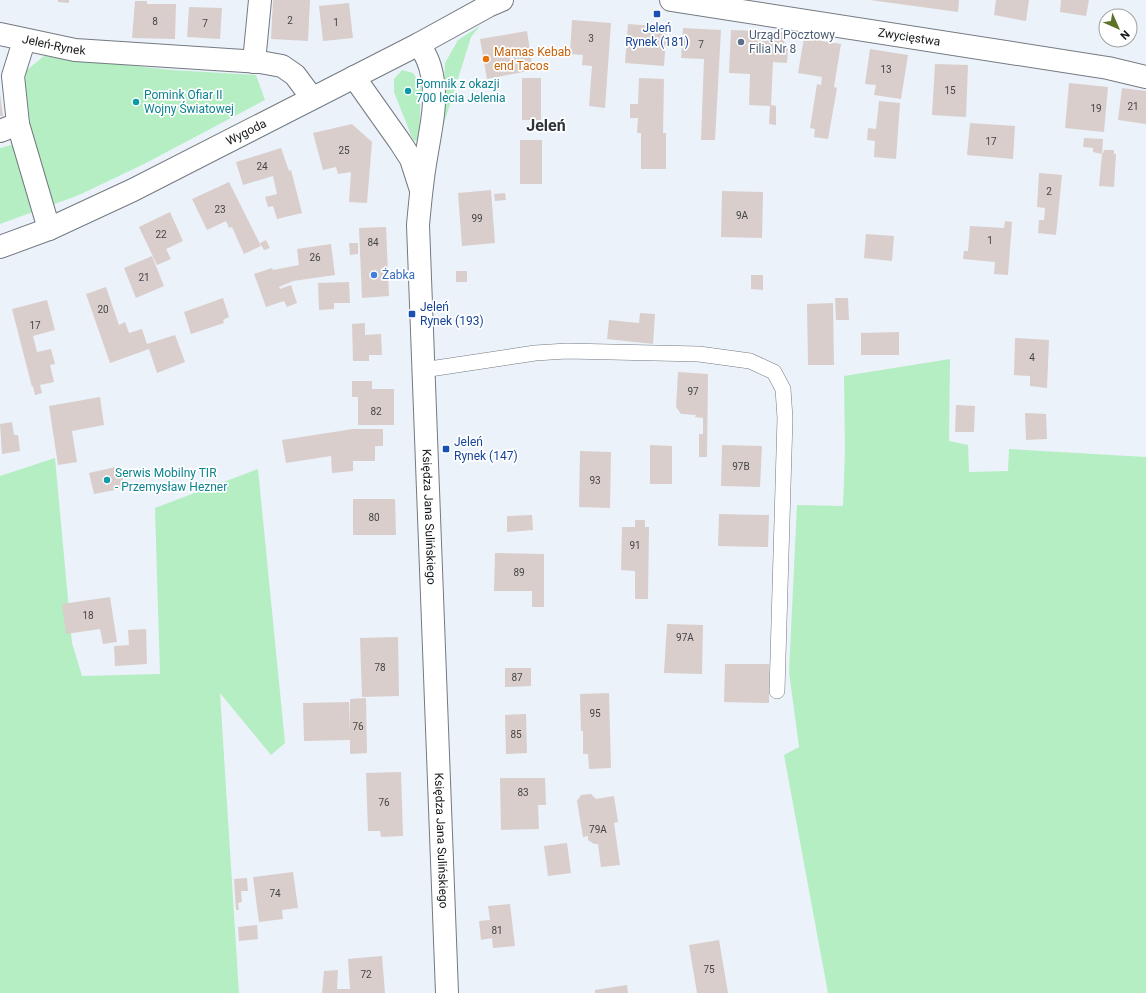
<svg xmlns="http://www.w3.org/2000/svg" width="1146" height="993" viewBox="0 0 1146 993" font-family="Roboto,sans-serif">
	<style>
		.green { fill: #b4eec2 }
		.building { fill: #d9cecb }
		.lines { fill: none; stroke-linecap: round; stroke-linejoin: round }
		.service-casing { stroke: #737a80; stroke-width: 16 }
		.minor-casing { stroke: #737a80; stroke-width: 24 }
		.tertiary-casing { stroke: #737a80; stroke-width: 24 }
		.service { stroke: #fff; stroke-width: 15 }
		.minor { stroke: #fff; stroke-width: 22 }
		.tertiary { stroke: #fff; stroke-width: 22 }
		.transit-dot { fill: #1a4fb4; stroke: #fefffe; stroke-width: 1.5 }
		.service-dot { fill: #5c6f8a; stroke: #fefffe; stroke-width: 1.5 }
		.food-dot { fill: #e8710a; stroke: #fefffe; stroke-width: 1.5 }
		.culture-dot { fill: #0f9aa8; stroke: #fefffe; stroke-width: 1.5 }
		.shop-dot { fill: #3f7fe0; stroke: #fefffe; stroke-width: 1.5 }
		.labels { text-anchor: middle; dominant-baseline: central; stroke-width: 3.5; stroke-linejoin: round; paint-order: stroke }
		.number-label { font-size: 10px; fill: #454546 }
		.transit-label { font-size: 12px; fill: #164399; stroke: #fefffe; text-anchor: start }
		.service-label { font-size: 12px; fill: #4e5e75; stroke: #fefffe; text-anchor: start }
		.street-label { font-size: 12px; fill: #141719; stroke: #fefffe }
		.food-label { font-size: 12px; fill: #c56008; stroke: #fefffe; text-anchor: start }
		.culture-label { font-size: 12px; fill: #0d838f; stroke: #fefffe; text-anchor: start }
		.shop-label { font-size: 12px; fill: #366cbe; stroke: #fefffe; text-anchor: start }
		.district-label { font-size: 16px; font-weight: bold; fill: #30353b; stroke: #fefffe }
	</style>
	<rect width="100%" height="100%" fill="#ebf2fa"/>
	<!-- green -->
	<path class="green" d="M480,26L471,37L441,133L445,63L458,40Z
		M44,56L171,70L256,75L265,100L144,164L79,195L0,224V148L33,139L24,85L27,70Z
		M402,70L413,73L421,85L419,138L416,141L413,140L394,92V79Z
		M950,359L949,441L968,445L969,472L1008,471L1009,449L1146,457V993H828L784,755L799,747L789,672L797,505L843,506L845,451L844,376Z
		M55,458L72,643L82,676L160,674L155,508L258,469L285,743L271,755L220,693L239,993H0V476Z"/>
	<!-- building -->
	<path class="building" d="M58,0H69V3L58,2Z
		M273,0H310L308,41L271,39Z
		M870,0H959L958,12Z
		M996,0H1029L1026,21L994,15Z
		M1061,0H1089L1086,16L1060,12Z
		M135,1H147V4H176L175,39L132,38Z
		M349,3L353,38L323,41L319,6Z
		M189,7L222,8L220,39L187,37Z
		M572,20L611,23L605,108L589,106L592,66L582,65L583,55L570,54Z
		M628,24L667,27L664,66L625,63Z
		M683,28L721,30L715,140H701L704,59L681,58Z
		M731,30L785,32L784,47H788L787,63L773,62L771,105L776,106V125L769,124L770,106L749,105L750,74L729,73Z
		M527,31L533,70L487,79L480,39Z
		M804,38L841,44L834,87L837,88L828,139L814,137L815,129L810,128L817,84L821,85L822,77L798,73Z
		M870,49L908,55L901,99L874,95L876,85L865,84Z
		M935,64L968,65L966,117L932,115Z
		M522,78H541V120H522Z
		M639,78L664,79L663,133H666V169H641V133H637L638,118H630V104H638Z
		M1069,83L1108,87L1104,132L1065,128Z
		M1122,88L1146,91V124L1118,120Z
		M0,93L3,116H0Z
		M879,101L900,103L896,159L874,157L875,141L867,140L868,128L876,129Z
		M970,123L1015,126L1013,159L967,155Z
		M352,124L372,142L367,203L349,202L351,172L338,174L336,167L323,170L313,133Z
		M1084,138L1103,139L1102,154L1093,152V148L1083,147Z
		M520,140H542V184H520Z
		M281,148L289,171L291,170L302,213L277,219L273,206L268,207L265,197L277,194L273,176L243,185L236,162Z
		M1104,150H1114V154H1116L1114,187L1099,186L1102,154L1103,153Z
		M1039,173L1062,175L1056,235L1038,233L1039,220H1044L1045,208L1037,207Z
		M229,182L261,246L244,254L232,227L229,228L226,221L207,230L192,199Z
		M491,190L495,243L462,246L458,193Z
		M722,191L763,192L762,238L721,237Z
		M505,193L506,200L495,201L494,194Z
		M170,212L183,241L166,249L171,259L157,265L139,227Z
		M1005,221L1012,222L1008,275L994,274L995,262L963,259L964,251H968L970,226L1004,228Z
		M386,227L389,296L362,298L359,228Z
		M866,234L894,236L892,261L864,258Z
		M266,240L270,248L264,250L260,243Z
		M349,243H358V254L350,255Z
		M331,244L335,275L293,281L279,287L280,289L291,285L297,303L287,307L284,301L266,307L254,274L272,268L273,270L299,265L297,249Z
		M152,256L164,286L136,298L124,268Z
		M456,271H467V282H456Z
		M751,275H763V290L751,289Z
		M349,282L350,303H334V309L319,310L318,283Z
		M106,287L119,325L125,322L129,333L142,329L147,344L175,335L185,362L157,373L149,349L110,363L86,294Z
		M223,298L229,317L223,320L224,323L191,334L184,312Z
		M835,298H848L849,320H836Z
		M47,300L55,330L33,336L37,352L51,349L55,364L50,365L54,382L40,385L42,393L35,395L33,386L32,387L12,309Z
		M833,303L834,365H808L807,304Z
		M640,313L655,314L653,344L607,339L609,320L639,323Z
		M365,323V335L381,334L382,355H369V361H353L352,324Z
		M899,332V355H861V333Z
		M1015,338L1049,340L1047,388L1030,386V376L1014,375Z
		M678,372L708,374L707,457H699V434H703V418L695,417L696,415L681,414L676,407Z
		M352,381H372V389H394V425H358V397H352Z
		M100,397L104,425L72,431L77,462L58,465L49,406Z
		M956,405L975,406L974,432H955Z
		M1025,413L1046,414L1047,439L1026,440Z
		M12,422L14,435H18L20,451L2,454L0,424Z
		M353,429H383V446H375V461H353V471L332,473L331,456L286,463L282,440Z
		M650,445L672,446V484H650Z
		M722,445L762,446L760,487L721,486Z
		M580,451L611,452L610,508L579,507Z
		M120,466L125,488L94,494L89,473Z
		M353,499H395L396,535H353Z
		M719,514L769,515L768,547L718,546Z
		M532,515L533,530L507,532V516Z
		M635,520H645V527H649L648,599H635V571L621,570L622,527H635Z
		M495,553L544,554V607H532V591H494Z
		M110,597L117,642L103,644L100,629L66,634L62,604Z
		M667,624L703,625L702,674L664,673Z
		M146,629L147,664L115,666L114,646L129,645L128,630Z
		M398,637L399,696L362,697L360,638Z
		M725,664H769V703L724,702Z
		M505,668H531V686L505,687Z
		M609,693L611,768L589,769L588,754H583V731H581L580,694Z
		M366,698L367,753L350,754V740L304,741L303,703L349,702L350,735V699Z
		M526,714L527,753L506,754L505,715Z
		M401,772L403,836L381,837L380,831H368L366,773Z
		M500,778H545L546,805H538L539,829L501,830Z
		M591,794L596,799L614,796L618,822L614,823L620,865L601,867L598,844H594L588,840V836L583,837L577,801L581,795Z
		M567,843L571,873L548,876L544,846Z
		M293,872L298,908L282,910L283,919L259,922L253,877Z
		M247,878L248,891H241L242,902L238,903L239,910H236L234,879Z
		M510,904L515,946L493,948L492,938L481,940L479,921L490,920L488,906Z
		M257,925L258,939L239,941L238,927Z
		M719,940L728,993H697L689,945Z
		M382,956L385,993H322L324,971L338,970L337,989H350L348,959Z
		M627,985L628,993H595V990Z"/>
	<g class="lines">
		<!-- service casing -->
		<g class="service-casing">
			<path id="service" d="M423,370L535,353L567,351L699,354L750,361L774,372L783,389L785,418L777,691"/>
		</g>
		<!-- minor casing -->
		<g class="minor-casing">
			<g id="minor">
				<path id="s1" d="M0,34L75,50L260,62L282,66L295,75L312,98"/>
				<path d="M24,41L13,76L18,124L49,229"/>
				<path d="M254,62L260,0"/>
				<path d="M0,131L18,124"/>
			</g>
		</g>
		<!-- tertiary casing -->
		<g class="tertiary-casing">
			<g id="tertiary">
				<path id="s2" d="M671,0L1108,68L1146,77"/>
				<path id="s3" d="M419,44C425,53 430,63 432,75C438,101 430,132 426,158C422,180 420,203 418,225L447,993"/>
				<path d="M354,77L400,142L411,159L420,187"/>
				<path id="s4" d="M0,247L49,229L133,190L419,44L488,6L502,0"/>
			</g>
		</g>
		<!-- service -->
		<use href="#service" class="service"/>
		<!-- minor -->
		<use href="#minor" class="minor"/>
		<!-- tertiary -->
		<use href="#tertiary" class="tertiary"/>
	</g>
	<!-- markers -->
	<g class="transit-dot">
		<rect x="653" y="10" width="8" height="8" rx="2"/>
		<rect x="408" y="310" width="8" height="8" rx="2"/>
		<rect x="442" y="445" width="8" height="8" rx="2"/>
	</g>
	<circle class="service-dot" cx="741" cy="42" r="4"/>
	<circle class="food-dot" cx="486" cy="59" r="4"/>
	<g class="culture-dot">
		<circle cx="408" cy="91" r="4"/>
		<circle cx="136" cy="102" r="4"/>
		<circle cx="107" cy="480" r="4"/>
	</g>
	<circle class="shop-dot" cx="374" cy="275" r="4"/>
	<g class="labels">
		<!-- number labels -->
		<g class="number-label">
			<text x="290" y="20">2</text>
			<text x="155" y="21">8</text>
			<text x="336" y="22">1</text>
			<text x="205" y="23">7</text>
			<text x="591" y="38">3</text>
			<text x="701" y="44">7</text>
			<text x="886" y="69">13</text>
			<text x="950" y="90">15</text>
			<text x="1133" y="106">21</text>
			<text x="1096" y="108">19</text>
			<text x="991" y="141">17</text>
			<text x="344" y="150">25</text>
			<text x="262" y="166">24</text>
			<text x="1049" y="191">2</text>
			<text x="220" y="209">23</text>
			<text x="742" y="215">9A</text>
			<text x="477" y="218">99</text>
			<text x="161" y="234">22</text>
			<text x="990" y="240">1</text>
			<text x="373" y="242">84</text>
			<text x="315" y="257">26</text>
			<text x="144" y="277">21</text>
			<text x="103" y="309">20</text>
			<text x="35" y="325">17</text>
			<text x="1032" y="357">4</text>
			<text x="693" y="391">97</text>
			<text x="376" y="411">82</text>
			<text x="741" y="466">97B</text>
			<text x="595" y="480">93</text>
			<text x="374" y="517">80</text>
			<text x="635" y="545">91</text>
			<text x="519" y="572">89</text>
			<text x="88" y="615">18</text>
			<text x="685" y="637">97A</text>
			<text x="380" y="667">78</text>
			<text x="517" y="677">87</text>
			<text x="595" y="713">95</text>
			<text x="358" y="726">76</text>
			<text x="516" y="734">85</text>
			<text x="523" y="792">83</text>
			<text x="384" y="802">76</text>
			<text x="598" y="829">79A</text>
			<text x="275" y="893">74</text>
			<text x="497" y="930">81</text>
			<text x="709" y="969">75</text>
			<text x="366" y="974">72</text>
		</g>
		<!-- transit labels -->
		<g class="transit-label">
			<text x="657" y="28" text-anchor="middle">Jeleń<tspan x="657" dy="14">Rynek (181)</tspan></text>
			<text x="420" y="307">Jeleń<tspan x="420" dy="14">Rynek (193)</tspan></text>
			<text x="454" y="442">Jeleń<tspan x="454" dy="14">Rynek (147)</tspan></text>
		</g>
		<!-- service labels -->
		<g class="service-label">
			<text x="749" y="35">Urząd Pocztowy<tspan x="749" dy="14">Filia Nr 8</tspan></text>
		</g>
		<!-- street labels -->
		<g class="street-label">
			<text stroke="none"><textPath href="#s2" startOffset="241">Zwycięstwa</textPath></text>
			<text stroke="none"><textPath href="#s1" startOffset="55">Jeleń-Rynek</textPath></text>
			<text stroke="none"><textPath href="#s4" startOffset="272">Wygoda</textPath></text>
			<text stroke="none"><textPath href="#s3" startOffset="477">Księdza Jana Sulińskiego</textPath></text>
			<text stroke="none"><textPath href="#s3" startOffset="801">Księdza Jana Sulińskiego</textPath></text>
		</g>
		<!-- food labels -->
		<g class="food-label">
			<text x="494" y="52">Mamas Kebab<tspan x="494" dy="14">end Tacos</tspan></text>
		</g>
		<!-- culture labels -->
		<g class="culture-label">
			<text x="416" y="84">Pomnik z okazji<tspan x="416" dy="14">700 lecia Jelenia</tspan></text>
			<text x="144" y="95">Pomink Ofiar II<tspan x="144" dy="14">Wojny Światowej</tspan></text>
			<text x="115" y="473">Serwis Mobilny TIR<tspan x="115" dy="14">- Przemysław Hezner</tspan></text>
		</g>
		<!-- shop labels -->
		<g class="shop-label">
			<text x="382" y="275">Żabka</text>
		</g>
		<!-- district labels -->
		<g class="district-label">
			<text x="546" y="125">Jeleń</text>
		</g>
	</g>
	<!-- north arrow -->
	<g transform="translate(1118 28) rotate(135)"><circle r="19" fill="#fefffe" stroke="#a0a2a2"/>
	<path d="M0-3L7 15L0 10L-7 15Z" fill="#5a7326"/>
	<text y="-6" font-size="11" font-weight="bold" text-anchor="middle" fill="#141719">N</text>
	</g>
</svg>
